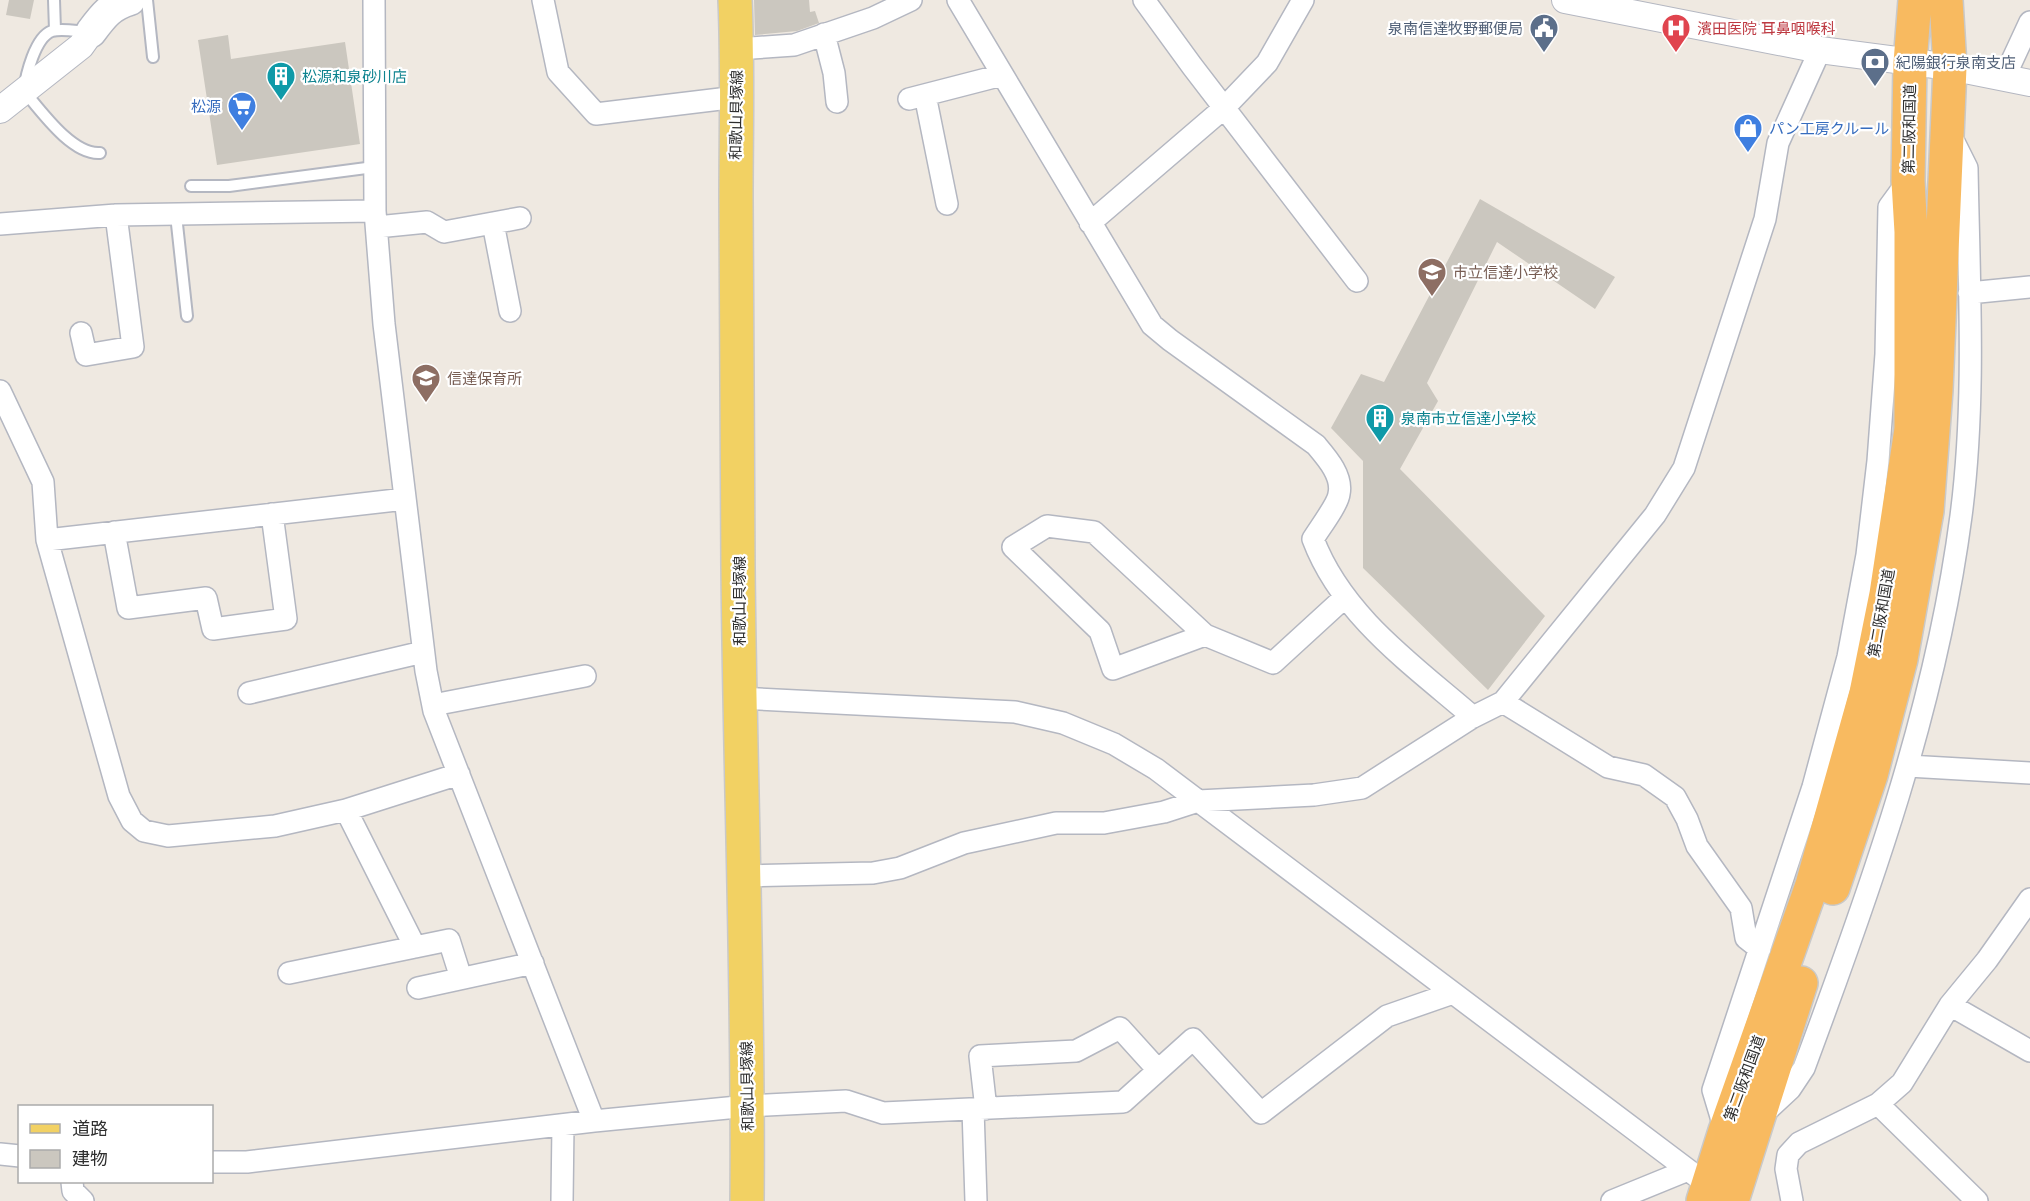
<svg xmlns="http://www.w3.org/2000/svg" width="2030" height="1201" viewBox="0 0 2030 1201" font-family="'Public Sans','Noto Sans JP',sans-serif">
	<style>
		.building { fill: #cbc7bf }
		.lines { fill: none; stroke-linecap: round; stroke-linejoin: round }
		.service-casing { stroke: #b4b7c1; stroke-width: 14 }
		.minor-casing { stroke: #b4b7c1; stroke-width: 24 }
		.tertiary-casing { stroke: #b4b7c1; stroke-width: 28 }
		.secondary-casing { stroke: #b4b7c1; stroke-width: 33 }
		.primary-casing { stroke: #c9c9c9; stroke-width: 36 }
		.trunk-casing { stroke: #c9c9c9; stroke-width: 36 }
		.service { stroke: #fff; stroke-width: 10 }
		.minor { stroke: #fff; stroke-width: 21 }
		.tertiary { stroke: #fff; stroke-width: 26 }
		.secondary { stroke: #fff; stroke-width: 30 }
		.primary { stroke: #f2d163; stroke-width: 33 }
		.trunk { stroke: #f8ba60; stroke-width: 33 }
		.labels { text-anchor: middle; dominant-baseline: central; stroke-width: 4.5; stroke-linejoin: round; paint-order: stroke }
		.service-label { font-size: 15px; fill: #4e5e75; stroke: #fff; text-anchor: end }
		.health-label { font-size: 15px; fill: #be3a42; stroke: #fff; text-anchor: start }
		.culture-label { font-size: 15px; fill: #0d838f; stroke: #fff; text-anchor: start }
		.shop-label { font-size: 15px; fill: #366cbe; stroke: #fff; text-anchor: end }
		.street-label { font-size: 15px; fill: #2e2e2e; stroke: #fff }
		.education-label { font-size: 15px; fill: #785e54; stroke: #fff; text-anchor: start }
	</style>
	<rect width="100%" height="100%" fill="#efe9e1"/>
	<!-- building -->
	<path class="building" d="M9,0H34L30,19L6,15Z
		M754,0H809L810,12L815,11L819,23L797,31L755,35Z
		M228,35L231,59L345,42L360,144L217,165L198,40Z
		M1480,199L1615,277L1595,309L1497,242L1427,383L1438,401L1400,469L1545,616L1488,690L1363,568V461L1331,428L1361,374L1384,382Z"/>
	<g class="lines">
		<!-- service casing -->
		<g class="service-casing">
			<path id="service" d="M54,0L55,30
				M147,0L153,57
				M90,32C79,32 63,28 52,31C35,37 26,75 24,91C41,111 72,155 100,153
				M191,186H229L374,167
				M176,215L187,316"/>
		</g>
		<!-- minor casing -->
		<g class="minor-casing">
			<path id="minor" d="M374,0L375,211L384,324L426,671L434,711L594,1121
				M543,0L558,72L596,114L737,97
				M958,0L1152,325L1170,340L1316,445C1327,458 1343,476 1339,494C1338,504 1319,529 1313,539C1342,616 1413,665 1473,717
				M1144,0L1192,66L1357,281
				M824,34L834,73L837,102
				M737,49L794,45L873,18L911,0
				M2004,78L2030,22
				M925,95L947,204
				M909,99L1002,75
				M493,223L510,311
				M1090,223L1224,108L1267,63L1303,0
				M0,224L116,215L375,211
				M377,227L427,222L444,232L520,218
				M1969,293L2030,287
				M81,333L86,355L133,347L116,215
				M0,391L43,482L47,540L119,796L132,821L144,831L168,836L275,826L346,810L459,774
				M114,532L128,608L206,598L213,629L286,619L272,514
				M47,540L405,499
				M1205,635L1113,669L1100,631L1013,547L1047,526L1094,532L1205,635L1273,663L1344,598
				M249,693L423,652
				M739,698L1015,712L1063,723L1114,744L1156,769L1716,1191
				M1503,702L1608,767L1644,775L1675,797L1687,819L1697,846L1741,908L1746,938L1760,949
				M433,705L585,676
				M1908,766L2030,773
				M346,810L415,947
				M745,876L873,873L900,868L964,843L1056,823H1104L1164,812L1198,801L1314,795L1362,788L1473,717L1503,702L1655,515L1684,468L1765,219L1778,143L1820,50
				M289,973L449,940L461,978
				M418,988L533,963
				M1950,1005L2030,1051
				M1878,1104L1977,1201
				M973,1109L976,1201
				M986,1109L980,1056L1076,1051L1120,1028L1158,1070
				M1762,1115L1790,1089L1804,1068C1871,888 1936,707 1961,516C1976,401 1969,284 1967,168L1950,134
				M1725,1130L1713,1090L1813,787L1848,657L1867,555L1878,461L1886,354L1889,207L1908,181
				M0,1154L20,1156
				M212,1162H247L594,1121L748,1106L846,1101L883,1113L1123,1102L1193,1039L1261,1113L1387,1016L1453,993
				M72,1182L73,1191L83,1201
				M562,1201L563,1125
				M1612,1201L1688,1170
				M1792,1201L1786,1169L1788,1155L1799,1143L1878,1104L1902,1083L1950,1005L1987,960L2030,899"/>
		</g>
		<!-- tertiary casing -->
		<g class="tertiary-casing">
			<path id="tertiary" d="M1565,0L1820,50L1950,67L2030,83
				M0,110L81,46L91,32"/>
		</g>
		<!-- secondary casing -->
		<g class="secondary-casing">
			<path id="secondary" d="M91,32C103,16 110,6 130,0"/>
		</g>
		<!-- primary casing -->
		<g class="primary-casing">
			<path id="primary" d="M735,0C738,66 736,133 736,199C736,322 738,445 738,567C740,779 749,990 747,1201"/>
		</g>
		<!-- trunk casing -->
		<g class="trunk-casing">
			<path id="trunk" d="M1833,888L1871,775L1901,659L1927,511L1936,390L1950,67L1946,0
				M1703,1201L1725,1131L1812,885L1866,693L1886,594L1911,429V232L1908,181L1910,63L1915,0
				M1732,1201L1801,983"/>
		</g>
		<!-- service -->
		<use href="#service" class="service"/>
		<!-- minor -->
		<use href="#minor" class="minor"/>
		<!-- tertiary -->
		<use href="#tertiary" class="tertiary"/>
		<!-- secondary -->
		<use href="#secondary" class="secondary"/>
		<!-- primary -->
		<use href="#primary" class="primary"/>
		<!-- trunk -->
		<use href="#trunk" class="trunk"/>
	</g>
	<!-- icons -->
	<defs>
		<g id="civic-pin" transform="scale(1.5)"><path d="M0 17L-7.5 6A9.5 9.5 0 1 1 7.5 6Z" fill="#5c6f8a" stroke="#fff"/><path d="M-.6-6.5H3V-4.5H.6V-3L4-1V1h2V6H-6V1h2V-1L-.6-3ZM-1.2 2.5V6h2.4V2.5Z" fill="#fff"/></g>
		<g id="hospital-pin" transform="scale(1.5)"><path d="M0 17L-7.5 6A9.5 9.5 0 1 1 7.5 6Z" fill="#e0444e" stroke="#fff"/><path d="M-5-5h3v3.5h4V-5h3V5h-3V1.5h-4V5h-3Z" fill="#fff"/></g>
		<g id="bank-pin" transform="scale(1.5)"><path d="M0 17L-7.5 6A9.5 9.5 0 1 1 7.5 6Z" fill="#5c6f8a" stroke="#fff"/><path d="M-6-4H6V4H-6ZM0-2.3a2.3 2.3 0 1 0 0 4.6a2.3 2.3 0 1 0 0-4.6Z" fill="#fff"/></g>
		<g id="building-pin" transform="scale(1.5)"><path d="M0 17L-7.5 6A9.5 9.5 0 1 1 7.5 6Z" fill="#0f9aa8" stroke="#fff"/><path d="M-4-6H4V6H1V3H-1V6H-4ZM-2.5-4.3h1.7v1.8h-1.7ZM.8-4.3h1.7v1.8H.8ZM-2.5-1h1.7V.8h-1.7ZM.8-1h1.7V.8H.8Z" fill="#fff"/></g>
		<g id="supermarket-pin" transform="scale(1.5)"><path d="M0 17L-7.5 6A9.5 9.5 0 1 1 7.5 6Z" fill="#3f7fe0" stroke="#fff"/><path d="M-6-5.5h2.5l.6 2H6L4.5 2H-2.5L-4.4-4H-6ZM-1.5 3.2a1.3 1.3 0 1 0 .1 0ZM3 3.2a1.3 1.3 0 1 0 .1 0Z" fill="#fff"/></g>
		<g id="shop-pin" transform="scale(1.5)"><path d="M0 17L-7.5 6A9.5 9.5 0 1 1 7.5 6Z" fill="#3f7fe0" stroke="#fff"/><path d="M-5-2.5h2.3a2.7 3.5 0 0 1 5.4 0H5L5.5 6h-11ZM-1.5-2.5h3a1.5 2.3 0 0 0-3 0Z" fill="#fff"/></g>
		<g id="school-pin" transform="scale(1.5)"><path d="M0 17L-7.5 6A9.5 9.5 0 1 1 7.5 6Z" fill="#8d6e63" stroke="#fff"/><path d="M0-5L7-2L0 1L-7-2ZM-4 1L0 2.5L4 1V4Q0 6-4 4Z" fill="#fff"/></g>
	</defs>
	<g fill-rule="evenodd">
		<use href="#civic-pin" x="1544" y="28"/>
		<use href="#hospital-pin" x="1676" y="28"/>
		<use href="#bank-pin" x="1875" y="62"/>
		<use href="#building-pin" x="281" y="76"/>
		<use href="#supermarket-pin" x="242" y="106"/>
		<use href="#shop-pin" x="1748" y="128"/>
		<use href="#school-pin" x="1432" y="272"/>
		<use href="#school-pin" x="426" y="378"/>
		<use href="#building-pin" x="1380" y="418"/>
	</g>
	<g class="labels">
		<!-- service labels -->
		<g class="service-label">
			<text x="1523" y="28">泉南信達牧野郵便局</text>
			<text x="1896" y="62" text-anchor="start">紀陽銀行泉南支店</text>
		</g>
		<!-- health labels -->
		<g class="health-label">
			<text x="1697" y="28">濱田医院 耳鼻咽喉科</text>
		</g>
		<!-- culture labels -->
		<g class="culture-label">
			<text x="302" y="76">松源和泉砂川店</text>
			<text x="1401" y="418">泉南市立信達小学校</text>
		</g>
		<!-- shop labels -->
		<g class="shop-label">
			<text x="221" y="106">松源</text>
			<text x="1769" y="128" text-anchor="start">パン工房クルール</text>
		</g>
		<!-- street labels -->
		<g class="street-label">
			<text transform="translate(736 115) rotate(-89)">和歌山貝塚線</text>
			<text transform="translate(1909 129) rotate(-89)">第二阪和国道</text>
			<text transform="translate(739 601) rotate(-90)">和歌山貝塚線</text>
			<text transform="translate(1881 613) rotate(-80)">第二阪和国道</text>
			<text transform="translate(1744 1078) rotate(-70)">第二阪和国道</text>
			<text transform="translate(747 1086) rotate(-91)">和歌山貝塚線</text>
		</g>
		<!-- education labels -->
		<g class="education-label">
			<text x="1453" y="272">市立信達小学校</text>
			<text x="447" y="378">信達保育所</text>
		</g>
	</g>
	<!-- legend -->
	<rect x="18" y="1105" width="195" height="78" fill="#ffffff" stroke="#ababab" stroke-width="1.5"/>
	<rect x="30" y="1124" width="30" height="9" fill="#f2d163" stroke="#ababab" stroke-width="1.5"/>
	<text x="72" y="1135" font-size="18" fill="#2e2e2e">道路</text>
	<rect x="30" y="1150" width="30" height="18" fill="#cbc7bf" stroke="#ababab" stroke-width="1.5"/>
	<text x="72" y="1165" font-size="18" fill="#2e2e2e">建物</text>
</svg>
